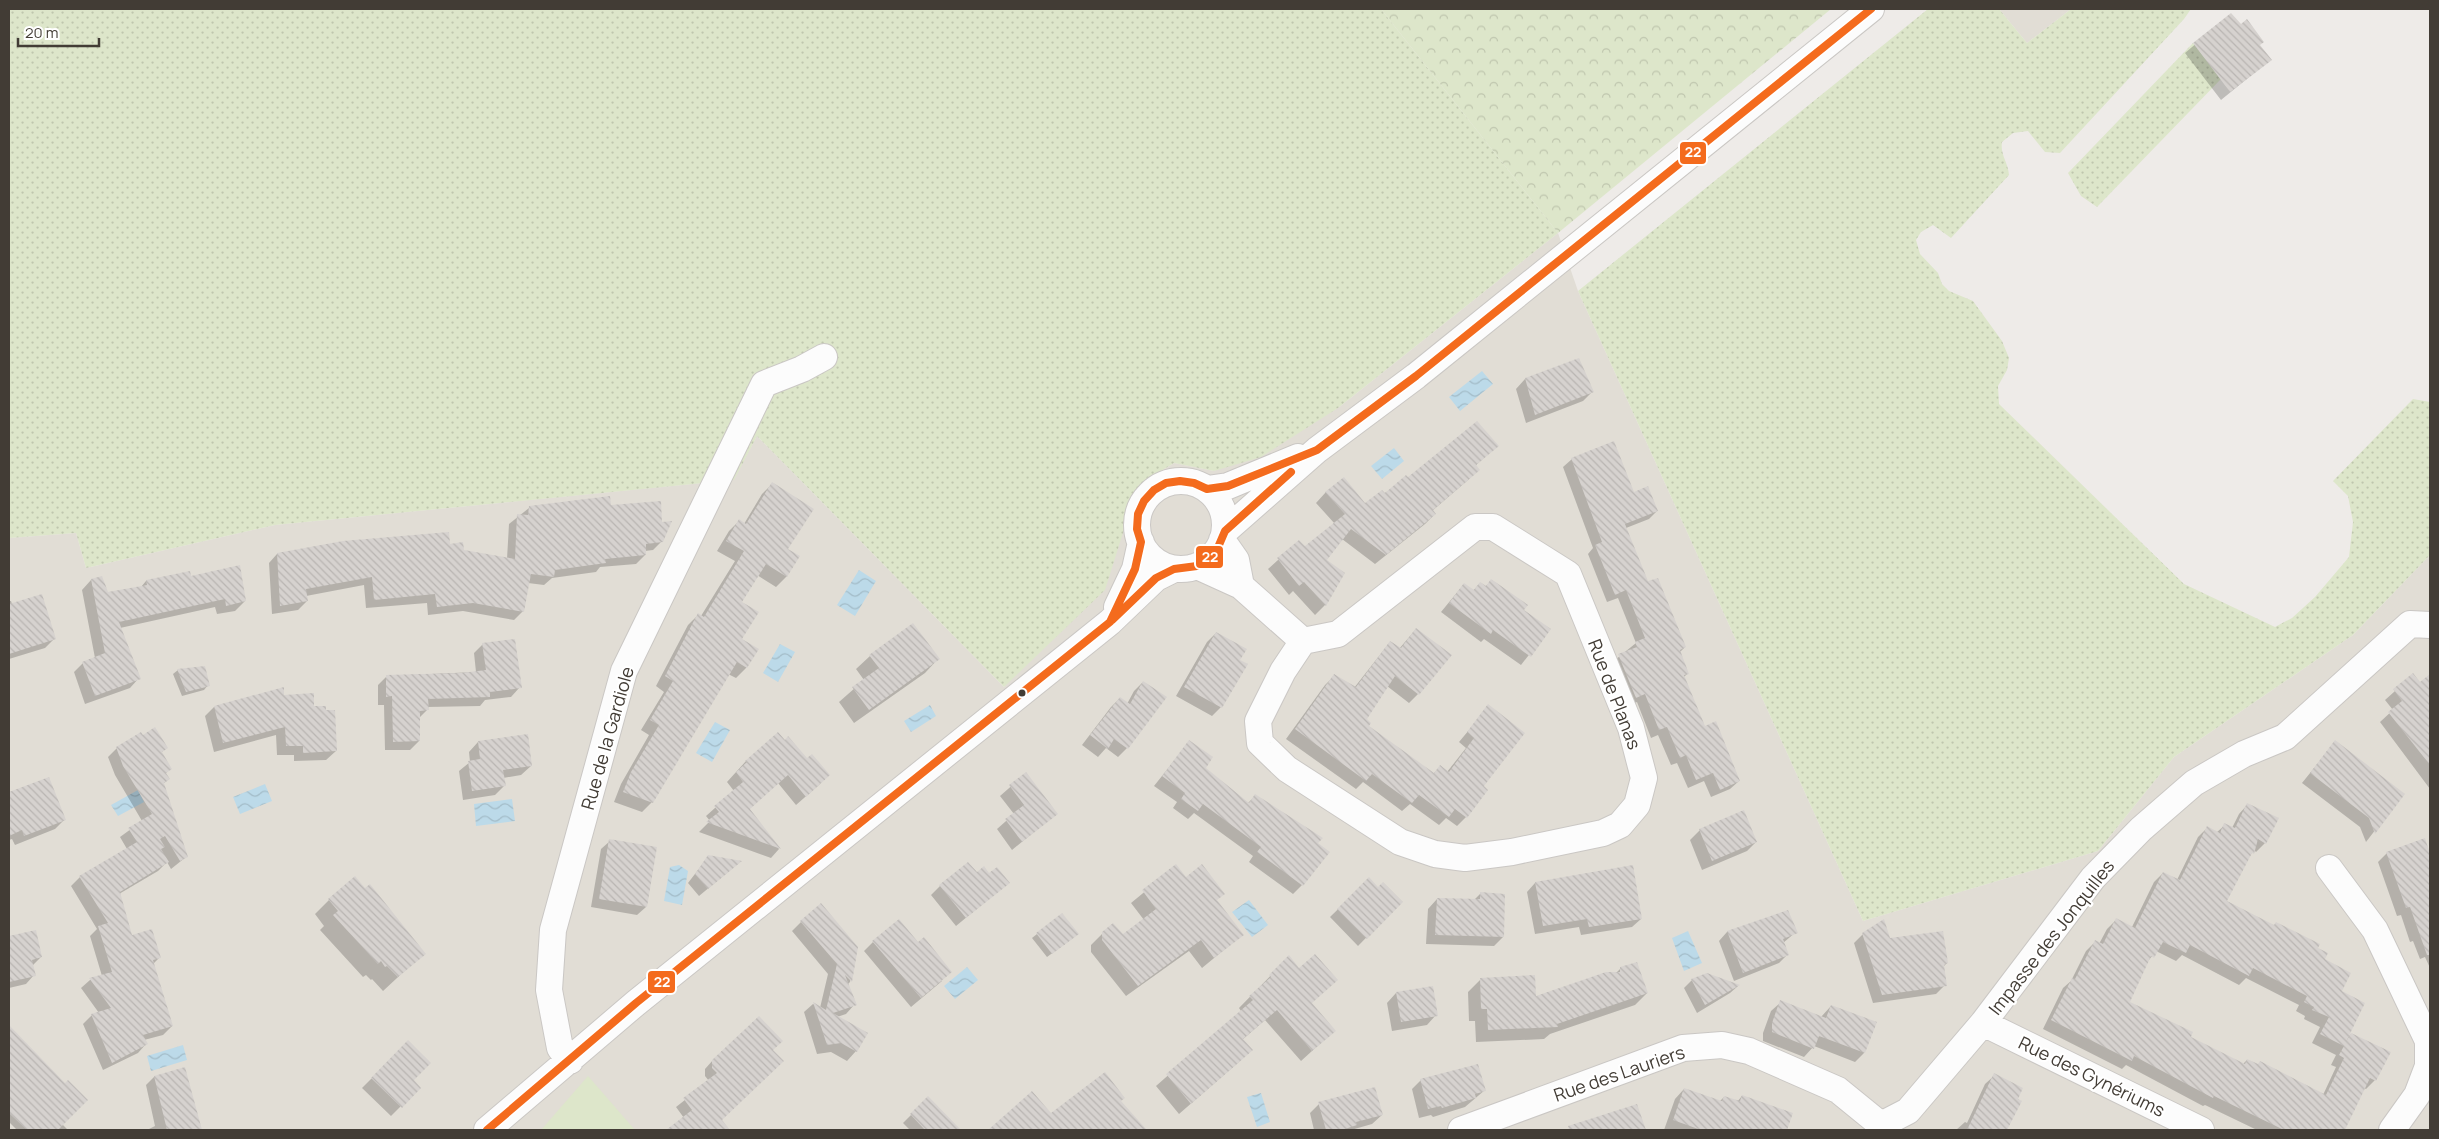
<svg xmlns="http://www.w3.org/2000/svg" width="2439" height="1139" viewBox="0 0 2439 1139" font-family="Manrope,sans-serif">
	<style>
		.residential { fill: #e1ddd5 }
		.grass { fill: url(#grass-dots) }
		.forest { fill: url(#forest-crowns) }
		.green { fill: #dde6ca }
		.water { fill: url(#water-waves) }
		.shadow { fill: #0003; fill-rule: evenodd }
		.building { fill: url(#building-back-hatch); fill-rule: evenodd }
		.lines { fill: none; stroke-linecap: round; stroke-linejoin: round }
		.street-casing { stroke: #cac7c4; stroke-width: 28 }
		.street { stroke: #fcfcfc; stroke-width: 26 }
		.bus-1-casing { stroke: #fff; stroke-width: 11 }
		.bus-1 { stroke: #f46b1d; stroke-width: 8 }
		.bus-dot { fill: #423c35; stroke: #fff; stroke-width: 2 }
		.labels { text-anchor: middle; dominant-baseline: central; stroke-width: 4.5; stroke-linejoin: round; paint-order: stroke }
		.street-label { font-size: 18px; fill: #423c35; stroke: #fff }
		.line-badge { stroke: #fff; stroke-width: 2 }
		.badge-label { font-size: 14px; text-anchor: middle; font-weight: bold; fill: #fff }
	</style>
	<defs>
		<pattern id="grass-dots" width="8" height="8" patternUnits="userSpaceOnUse" patternTransform="scale(1.25)"><rect width="8" height="8" fill="#dde6ca"/><path d="M2 2h.1M6 6h.1" fill="none" stroke="#bfc6ae" stroke-width="1.8" stroke-linecap="round"/></pattern>
		<pattern id="forest-crowns" width="20" height="18" patternUnits="userSpaceOnUse" patternTransform="scale(1.25)"><rect width="20" height="18" fill="#dde6ca"/><path d="M2 6a3 3 0 1 1 6 0M12 15a3 3 0 1 1 6 0" fill="none" stroke="#bfc6ae"/></pattern>
		<pattern id="water-waves" width="16" height="10" patternUnits="userSpaceOnUse" patternTransform="scale(1.25)"><rect width="16" height="10" fill="#bcdae9"/><path d="M0 5q4-4 8 0t8 0" fill="none" stroke="#a3bcc8"/></pattern>
		<pattern id="building-back-hatch" width="6" height="6" patternUnits="userSpaceOnUse" patternTransform="scale(1.25)"><rect width="6" height="6" fill="#d6d2cf"/><path d="M-1 5l2 2M0 0l6 6M5-1l2 2" fill="none" stroke="#b9b5b2"/></pattern>
	</defs>
	<rect width="100%" height="100%" fill="#eeebe8"/>
	<!-- residential -->
	<path class="residential" d="M1999,9H2071L2027,43Z
		M1558,233L1578,291L1863,921L2098,851L2174,757L2353,635L2430,555V1130H9V538L76,533L86,568L275,525L733,480L757,436L1004,687L1127,520L1143,482L1174,463L1214,471L1338,408Z"/>
	<!-- grass -->
	<path class="grass" d="M9,9H1381L1558,233L1338,408L1261,457L1214,471L1174,463L1143,482L1127,520L1105,590L1004,687L757,436L734,480L275,525L86,568L76,533L9,538Z
		M1928,9H1999L2027,43L2071,9H2191L2184,19L2060,153L2045,152L2028,131L2013,133L2002,142C2000,155 2008,162 2009,175L1951,238L1933,225L1921,232L1916,240L1920,254L1938,273L1942,284L1949,291L1973,301L2002,341L2009,358L2007,370L1998,386L1999,404L2184,584L2275,627L2292,618L2315,597L2349,557L2353,522L2348,496L2333,481L2413,399L2430,402V555L2353,635L2174,757L2098,851L1863,921L1578,291Z
		M2193,43L2221,79L2097,207L2081,196L2068,173Z"/>
	<!-- forest -->
	<path class="forest" d="M1381,9H1831L1558,233Z"/>
	<!-- green -->
	<path class="green" d="M588,1076L635,1130H541Z"/>
	<!-- water -->
	<path class="water" d="M1482,371L1493,384L1460,411L1449,397Z
		M1394,448L1404,461L1382,479L1371,466Z
		M859,570L876,581L855,616L837,605Z
		M780,644L795,652L778,682L763,673Z
		M930,705L936,716L911,732L904,721Z
		M715,722L730,730L712,762L696,753Z
		M265,784L272,801L240,814L233,797Z
		M138,790L144,802L118,816L111,805Z
		M512,799L515,821L476,826L474,804Z
		M679,865L688,871L682,905L664,901L670,867Z
		M1249,900L1268,925L1252,937L1232,912Z
		M1688,931L1702,963L1684,971L1672,938Z
		M967,967L978,980L955,999L944,986Z
		M183,1045L187,1060L151,1071L147,1056Z
		M1261,1093L1270,1122L1257,1127L1247,1097Z"/>
	<!-- shadow -->
	<path class="shadow" d="M2231,14L2270,60L2221,100L2185,53Z
		M1579,359L1592,392L1583,401L1526,423L1516,389L1525,379Z
		M1497,446L1475,466L1478,470L1468,480L1432,511L1435,514L1425,524L1375,564L1342,539L1326,560L1343,574L1325,605L1315,615L1293,591L1289,595L1268,569L1299,541L1305,548L1335,524L1316,503L1326,492L1365,505L1408,479Z
		M1572,459L1633,494L1657,511L1649,519L1626,528L1647,583L1685,647L1679,653L1688,673L1684,677L1705,728L1739,781L1730,789L1711,797L1704,781L1688,788L1677,763L1671,765L1658,735L1651,738L1637,702L1628,706L1610,664L1636,643L1618,598L1607,602L1588,554L1593,548L1563,467Z
		M772,484L786,549V577L776,587L757,575L741,603L740,640L757,649L746,668L736,678L728,674L652,802L642,812L614,802L621,784L649,735L641,730L664,692L656,686L688,625L698,615L701,616L735,561L717,551L729,531L739,521L744,524L762,494Z
		M610,506L662,541L653,550L645,551V555L636,564L600,567L596,572L552,578L544,585L528,583L523,611L514,620L463,611L428,615L427,603L366,608L364,585L306,596L307,601L298,610L272,614L269,563L277,554L449,545L463,551L507,559L509,524L529,508Z
		M189,573L190,577L245,601L235,611L217,614L215,607L120,628L139,678L130,688L85,704L74,672L83,663L95,658L82,590L91,580L101,578L107,593L141,587L146,581Z
		M1492,580L1523,610L1549,629L1521,665L1484,639L1481,642L1441,612L1464,584L1473,591L1480,583L1485,587Z
		M9,601H11L12,604L55,638L45,648L9,659Z
		M1416,629L1418,694L1409,703L1387,686L1365,719L1367,726L1433,774L1440,767L1447,772L1466,748L1459,742L1489,706L1482,786L1466,817L1457,826L1446,818L1439,825L1410,804L1402,811L1363,782L1356,789L1286,739L1325,685L1334,676L1354,688L1390,642L1399,649Z
		M1216,633L1239,661L1221,707L1212,716L1176,696L1207,642Z
		M483,644L520,687L511,697L485,700L480,706L427,707V710L418,719L419,741L410,750H385L384,705H378V685L387,676L476,672L474,653Z
		M870,656L938,659L925,673L854,723L839,702L864,680L856,669Z
		M178,670L208,685L204,690L182,696L173,674Z
		M2413,675L2420,684L2430,676V789L2380,722L2393,710L2385,700Z
		M1143,682L1127,748L1118,757L1106,748L1098,757L1082,745L1111,707L1120,698L1127,704L1134,691Z
		M283,696L313,708L336,751L326,760L294,761V755H277L276,735L214,752L205,716L214,707Z
		M478,742L531,766L521,775L503,778L504,786L495,795L463,800L459,771L470,762L469,752Z
		M1189,742L1204,768L1248,803L1255,796L1316,844L1302,885L1293,894L1249,862L1253,856L1194,813L1188,819L1173,808L1177,802L1154,786Z
		M2335,742L2403,794L2366,842L2360,827L2302,783Z
		M117,748H166L161,753L170,769L165,774L169,779L163,784L186,857L171,869L167,862L158,871L119,894L131,936L160,957L153,964L172,1026L163,1035L144,1040L146,1044L138,1053L103,1070L83,1024L92,1015L99,1013L81,988L90,980L102,976L90,936L97,929L71,886L80,877L127,849L120,837L142,821L115,775L108,757Z
		M746,761L820,784L796,805L778,783L749,809L779,849L771,858L699,832L710,821L706,816L734,791L727,782Z
		M1025,774L1056,814L1012,850L997,829L1014,814L1000,796Z
		M48,778L64,820L55,829L15,845L12,839L9,840V794Z
		M2248,804L2265,843L2256,852L2254,850L2247,859L2226,901L2316,948L2340,992L2347,1038L2351,1034L2375,1080L2366,1089L2364,1088L2343,1130H2257L2205,1105L2203,1106L2126,1065L2122,1069L2043,1029L2063,988L2071,981L2086,951L2095,942L2099,944L2107,929L2116,920L2132,927L2154,882L2163,873L2177,880L2198,837L2207,828L2216,833L2225,825L2232,828L2239,814ZM2156,951L2176,961L2182,955L2239,985L2246,978L2299,1005L2296,1011L2305,1016L2304,1019L2320,1027L2312,1043L2336,1055L2331,1065L2336,1067L2323,1095L2247,1060L2243,1064L2190,1038L2128,1002L2145,965Z
		M1700,830L1756,842L1747,851L1702,870L1690,840Z
		M2424,840L2430,858V968L2425,957L2420,959L2413,941L2410,942L2401,915L2397,916L2378,862L2387,853Z
		M610,841L646,907L637,915L591,907L601,849Z
		M708,857L740,862L699,896L688,883Z
		M1176,866L1185,879L1216,901L1242,935L1202,968L1189,951L1126,996L1091,952V945L1103,933L1123,936L1144,920L1131,903Z
		M977,873L989,875L1008,883L956,926L931,895L940,886Z
		M1369,879L1378,889L1401,902L1358,946L1330,917Z
		M1535,883L1641,919L1632,927L1581,935L1579,927L1535,934L1527,892Z
		M1480,894L1503,937L1494,946L1426,944L1428,909L1437,899L1474,900Z
		M329,900L424,953L383,991L372,979L371,980L366,975L363,977L320,930L324,926L315,914Z
		M1788,912L1796,932L1783,943L1788,954L1779,963L1734,981L1719,941L1727,932Z
		M1062,914L1073,938L1047,957L1032,938Z
		M801,922L857,948L850,982L848,984L855,1004L846,1014L837,1017L856,1051L847,1061L831,1052L817,1054L804,1012L813,1004L820,1008L828,974L792,931Z
		M35,931L41,957L32,966L34,975L26,984L9,988V937Z
		M1863,934L1889,940L1947,963L1943,967L1945,985L1936,994L1873,1003L1854,943Z
		M873,942L942,981L911,1007L864,951Z
		M1289,957L1299,969L1311,1003L1334,1031L1301,1061L1265,1020L1242,1040L1240,1061L1179,1114L1156,1086L1241,1011L1239,1008Z
		M1621,968L1647,993L1635,1005L1550,1034L1544,1039L1476,1042L1475,1021H1469L1468,992L1481,979L1535,997L1616,973Z
		M1692,980L1738,986L1730,993L1697,1013L1684,988Z
		M1432,987L1436,1015L1427,1025L1392,1031L1387,1003L1396,993Z
		M1781,1002L1821,1017L1831,1006L1875,1023L1864,1053L1855,1062L1814,1046L1804,1057L1763,1041V1033L1771,1011Z
		M9,1026L65,1085L62,1124L68,1130H17L9,1122Z
		M408,1042L412,1080L419,1088L391,1116L362,1088Z
		M772,1050L721,1120L729,1130H668L684,1118L676,1107L709,1081L705,1076V1069L713,1060Z
		M184,1069L201,1130H147L155,1126L146,1085L154,1077Z
		M1995,1075L2020,1101L2006,1130H1956L1965,1122L1967,1123L1985,1084Z
		M1421,1080L1485,1090L1465,1107L1433,1117L1431,1115L1419,1118L1412,1089Z
		M1684,1089L1719,1102L1724,1097L1737,1102L1742,1096L1791,1114L1785,1130H1664L1675,1099Z
		M1032,1093L1051,1114L1120,1101L1145,1130H990Z
		M928,1098L959,1130H910L903,1123Z
		M1319,1104L1382,1115L1372,1124L1351,1130H1314L1310,1113Z
		M1636,1105L1644,1130H1590L1589,1126Z"/>
	<!-- building -->
	<path class="building" d="M2231,13L2241,24L2247,19L2264,42L2260,45L2272,60L2230,92L2193,43Z
		M1579,358L1594,392L1535,415L1525,378Z
		M1477,421L1499,446L1476,465L1480,470L1433,510L1436,514L1386,555L1351,529L1327,560L1345,573L1326,606L1304,582L1299,586L1277,558L1299,540L1305,546L1345,514L1325,492L1344,477L1365,503L1382,490L1385,493L1406,475L1408,477Z
		M1614,441L1634,492L1648,486L1658,511L1625,524L1648,581L1658,578L1686,647L1680,650L1689,674L1684,675L1705,726L1716,721L1740,781L1720,790L1713,773L1696,780L1686,755L1680,758L1667,727L1659,730L1645,694L1636,698L1618,654L1637,647L1635,642L1645,638L1626,590L1615,595L1595,545L1602,542L1571,458Z
		M772,482L814,509L788,549L800,556L787,577L766,564L742,602L759,612L742,639L759,649L747,668L737,662L653,803L623,792L631,772L659,725L650,720L673,681L665,676L698,613L704,617L744,551L726,541L739,519L746,524Z
		M610,496L611,505L661,501L662,522L672,521L663,542L646,544V555L605,559L606,563L555,570L554,577L531,574L524,612L473,603L437,607L435,594L374,600L372,577L306,589L308,601L280,606L277,553L343,541L449,532L450,544L463,542L464,550L515,559L517,514L528,515L529,506Z
		M240,565L246,601L226,606L225,599L119,622L141,679L95,696L82,662L105,653L91,579L102,576L108,592L147,585L146,580L190,571L191,576Z
		M1491,579L1528,605L1524,610L1551,629L1531,657L1493,630L1491,634L1449,603L1464,583L1474,590L1480,582L1486,586Z
		M42,594L56,639L9,654V604Z
		M913,623L940,659L869,710L852,687L879,668L869,655Z
		M1416,628L1452,655L1419,695L1395,676L1367,719L1371,723L1369,726L1434,773L1440,765L1449,772L1474,738L1467,732L1488,704L1525,733L1484,786L1488,790L1467,818L1455,809L1449,817L1419,795L1412,803L1372,774L1366,781L1295,729L1334,674L1356,687L1390,641L1401,648Z
		M1216,632L1247,649L1240,660L1248,664L1222,708L1184,687Z
		M515,639L522,688L490,692V697L428,699L429,710L420,711V741L393,742L392,696L386,697V675L461,673L486,670L482,643Z
		M205,666L210,686L186,692L177,669Z
		M2413,673L2420,682L2430,674V765L2388,712L2402,701L2393,689Z
		M1143,681L1167,697L1128,749L1114,739L1108,749L1090,735L1120,697L1130,704Z
		M284,687V695L314,693V706H326V710H335L337,751L303,753V746H286L285,727L223,743L214,706Z
		M155,727L168,748L162,752L172,769L166,773L170,779L164,783L188,857L180,861L165,836L160,839L165,847L161,849L169,862L120,892L132,935L152,929L161,958L153,960L173,1026L143,1035L148,1044L112,1063L91,1014L111,1008L89,978L112,972L98,926L108,923L79,876L137,842L128,828L152,814L123,766L116,747L141,732L143,735Z
		M778,732L785,740L788,736L807,758L812,754L830,775L806,797L788,775L750,809L781,849L706,822L719,812L714,806L743,782L736,772L747,762L745,761Z
		M528,734L532,766L503,770L506,786L472,791L468,761L480,759L478,741Z
		M1189,740L1213,757L1206,768L1249,803L1255,794L1323,838L1318,843L1330,852L1303,886L1257,852L1261,847L1203,804L1198,811L1181,799L1185,793L1162,776Z
		M2335,740L2405,794L2375,834L2369,818L2310,773Z
		M1026,772L1058,814L1022,842L1005,819L1024,805L1009,785Z
		M49,777L66,820L24,836L22,830L9,836V792Z
		M2247,803L2279,818L2266,844L2258,839L2254,854L2252,853L2227,901L2274,925L2276,922L2320,944L2318,948L2328,953L2325,959L2351,973L2342,991L2365,1003L2346,1042L2351,1033L2391,1052L2376,1081L2370,1078L2345,1130H2284L2214,1096L2213,1098L2134,1056L2132,1061L2051,1020L2072,978L2075,979L2095,940L2103,944L2116,918L2135,928L2163,872L2180,880L2207,826L2220,833L2224,823L2235,828ZM2163,942L2186,953L2190,945L2249,976L2253,968L2307,996L2304,1002L2314,1007L2312,1010L2329,1017L2320,1034L2344,1046L2339,1055L2344,1058L2326,1095L2260,1061L2258,1064L2247,1059L2245,1064L2191,1037L2193,1032L2130,1002L2151,956L2154,958Z
		M1744,810L1757,842L1712,861L1699,829Z
		M2425,838L2430,854V955H2427L2410,907L2406,908L2386,852Z
		M609,839L657,847L647,907L599,899Z
		M708,855L742,861L708,889L695,874Z
		M968,862L977,872L984,866L989,873L997,867L1010,883L966,918L939,885Z
		M1176,864L1186,877L1202,864L1225,894L1217,900L1244,935L1214,958L1201,940L1138,986L1102,940V932L1113,923L1123,934L1156,909L1142,890Z
		M1633,865L1642,919L1589,927L1587,919L1543,926L1535,882Z
		M355,876L365,888L370,884L426,954L398,977L387,966L385,967L381,961L378,964L333,915L338,911L328,899Z
		M1369,877L1378,887L1383,882L1403,902L1367,939L1337,909Z
		M1480,892L1505,894L1504,937L1435,935L1437,898L1480,899Z
		M821,903L858,947L852,982L845,975L857,1005L833,1013L868,1033L857,1052L841,1043L827,1045L813,1002L826,1010L837,964L800,921Z
		M1788,910L1798,933L1783,939L1789,955L1743,973L1727,931Z
		M1062,913L1079,934L1052,954L1036,933Z
		M899,919L918,942L924,937L952,972L921,998L872,941Z
		M1884,919L1890,938L1943,931L1948,963L1944,965L1947,986L1882,995L1862,933Z
		M36,930L42,957L32,960L36,976L9,982V936Z
		M1315,954L1338,980L1312,1003L1336,1031L1312,1051L1277,1010L1243,1039L1253,1050L1191,1104L1166,1074L1253,1000L1249,996L1271,977L1269,975L1289,955L1299,968Z
		M1637,962L1648,993L1557,1024L1558,1027L1488,1030L1487,1009H1481L1480,978L1535,975L1536,996L1606,972H1620V967Z
		M1707,973L1740,985L1705,1005L1691,979Z
		M1433,986L1438,1016L1401,1022L1396,992Z
		M1780,1000L1826,1018L1814,1049L1772,1032V1023Z
		M1831,1005L1877,1022L1865,1053L1819,1036Z
		M759,1016L783,1041L773,1050L784,1061L722,1120L730,1130H666L692,1110L683,1098L717,1073L712,1068V1060Z
		M9,1025L65,1083L68,1080L88,1100L58,1130H27L9,1113Z
		M408,1040L431,1063L414,1080L421,1088L402,1108L371,1078Z
		M1478,1064L1486,1091L1475,1094L1476,1098L1442,1108L1441,1106L1428,1109L1420,1079Z
		M185,1067L202,1130H167L154,1076Z
		M1105,1072L1125,1098L1121,1101L1147,1130H988L1032,1091L1051,1113Z
		M1994,1073L2023,1088L2018,1099L2022,1101L2007,1130H1967Z
		M1375,1087L1383,1115L1356,1122L1357,1125L1342,1130H1326L1318,1102Z
		M1684,1088L1722,1101L1724,1096L1740,1101L1742,1095L1793,1113L1787,1130H1701L1673,1120Z
		M928,1096L961,1130H925L910,1114Z
		M1637,1104L1646,1130H1569L1568,1126Z"/>
	<g class="lines">
		<!-- street casing -->
		<g class="street-casing">
			<path id="street" d="M1137 525a44 44 0 1 1 88 0a44 44 0 1 1-88 0Z
				M1207,489L1228,486L1298,457
				M1475,527H1493L1568,574L1631,728L1644,778L1637,805L1620,825L1603,833L1512,852L1465,858L1435,854L1400,842L1287,769L1260,743L1258,721L1283,671L1303,641L1338,634Z
				M1225,531L1317,450L1416,376L1871,9
				M1222,540L1236,560L1241,586
				M1197,566L1241,586L1303,641
				M1117,607L1135,569L1141,542
				M2329,868L2375,930L2428,1041V1066L2417,1095L2392,1130
				M1983,1023L2201,1130
				M570,1061L560,1048L549,990L553,930L624,671L764,384L802,369L824,357
				M487,1130L636,1003L1110,622L1156,578L1174,569
				M1461,1130L1683,1048L1722,1045L1749,1051L1838,1090L1881,1125
				M1880,1130L1881,1125L1908,1111L1983,1023L2093,878L2141,829L2194,783L2244,754L2285,737L2410,624L2430,625"/>
		</g>
		<!-- street -->
		<use href="#street" class="street"/>
		<!-- bus-1 casing -->
		<g class="bus-1-casing">
			<path id="bus-1" d="M1112,620L1156,578L1174,569L1197,566L1207,560L1216,552L1225,531L1291,472
				M487,1130L636,1003L1110,622L1135,569L1141,542L1137,529L1138,514L1144,501L1154,490L1166,483L1180,481L1194,483L1207,489L1228,486L1317,450L1416,376L1871,9"/>
		</g>
		<!-- bus-1 -->
		<use href="#bus-1" class="bus-1"/>
	</g>
	<!-- markers -->
	<circle class="bus-dot" cx="1022" cy="693" r="4.5"/>
	<g class="labels">
		<!-- street labels -->
		<g class="street-label">
			<text transform="translate(1615 694) rotate(69)">Rue de Planas</text>
			<text transform="translate(607 738) rotate(-74)">Rue de la Gardiole</text>
			<text transform="translate(2051 937) rotate(-52)">Impasse des Jonquilles</text>
			<text transform="translate(1619 1073) rotate(-19)">Rue des Lauriers</text>
			<text transform="translate(2092 1076) rotate(26)">Rue des Gynériums</text>
		</g>
	</g>
	<g class="line-badge">
		<rect x="1679" y="141" width="28" height="24" rx="5" fill="#f46b1d"/>
		<rect x="1195" y="545" width="29" height="24" rx="5" fill="#f46b1d"/>
		<rect x="647" y="970" width="29" height="24" rx="5" fill="#f46b1d"/>
	</g>
	<g class="badge-label">
		<text x="1693" y="157">22</text>
		<text x="1210" y="562">22</text>
		<text x="662" y="987">22</text>
	</g>
	<!-- border -->
	<rect width="2439" height="1139" fill="none" stroke="#423c35" stroke-width="20"/>
	<!-- scale -->
	<path d="M18 38v8h81v-8" fill="none" stroke="#423c35" stroke-width="2.5"/>
	<text x="25" y="38" font-size="15" fill="#423c35" stroke="#ffffff" stroke-width="4" paint-order="stroke">20 m</text>
</svg>
